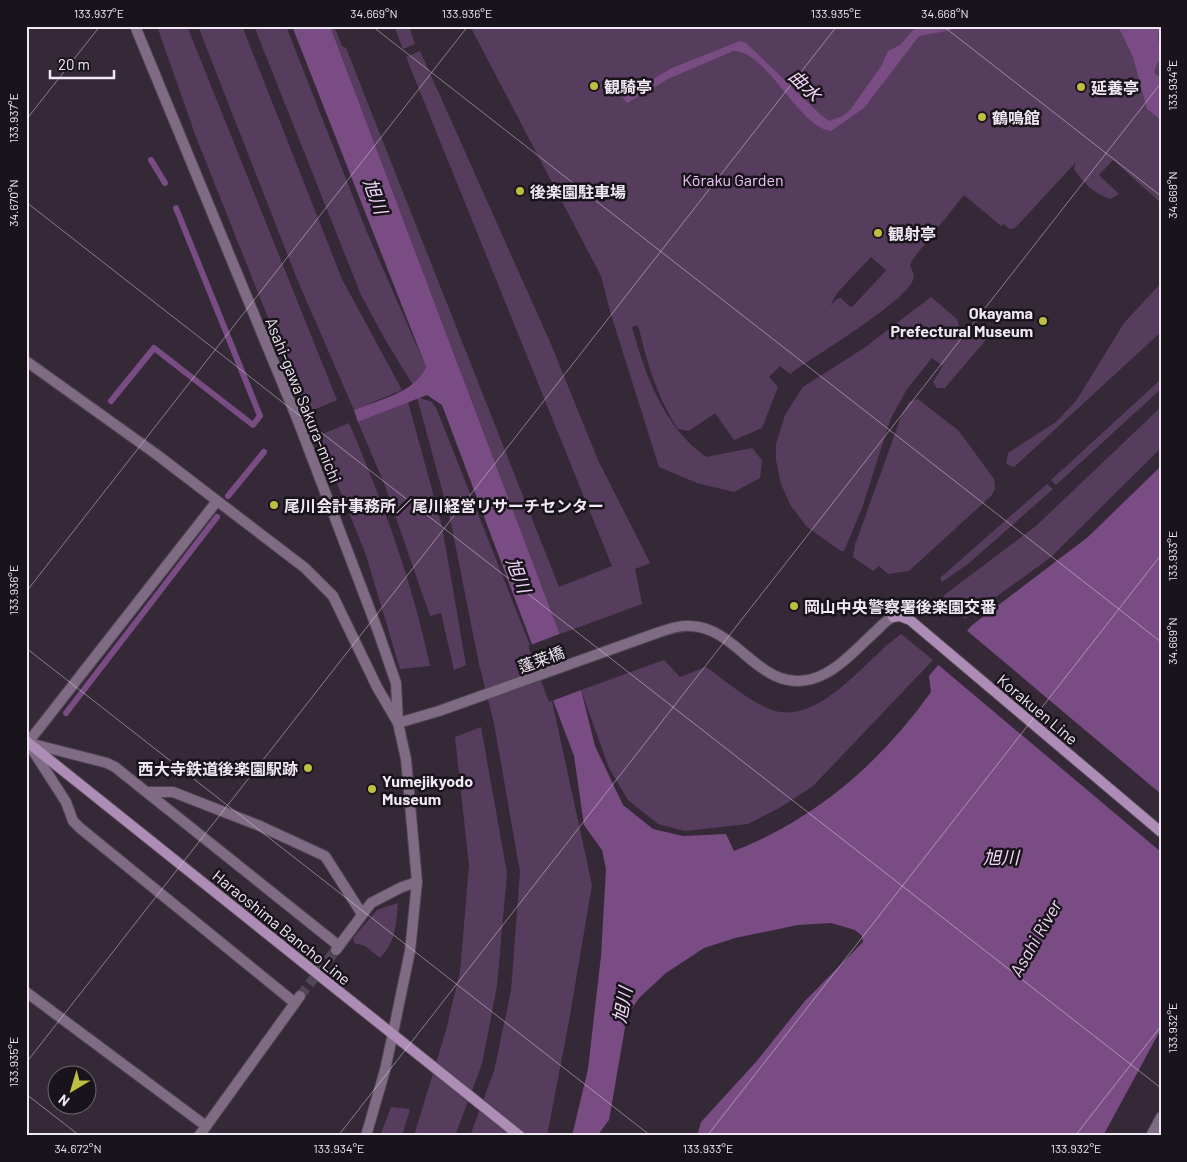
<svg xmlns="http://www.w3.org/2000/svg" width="1187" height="1162" viewBox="0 0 1187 1162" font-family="Barlow,'Noto Sans JP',sans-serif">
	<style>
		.green { fill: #573d5d; fill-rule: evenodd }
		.water { fill: #7a4c84 }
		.pier { fill: #352938 }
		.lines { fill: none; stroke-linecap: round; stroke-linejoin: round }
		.stream { stroke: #7a4c84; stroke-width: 6 }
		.minor-tunnel { stroke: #514654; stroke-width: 10; stroke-dasharray: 10 5; stroke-linecap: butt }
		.minor-casing { stroke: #4f4452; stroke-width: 12 }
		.tertiary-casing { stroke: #4f4452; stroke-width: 12 }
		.secondary-casing { stroke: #4f4452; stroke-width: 12 }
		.minor { stroke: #7f6b84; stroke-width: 10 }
		.tertiary { stroke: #7f6b84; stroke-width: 10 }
		.secondary { stroke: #ad8db5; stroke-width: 10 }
		.ticks { fill: none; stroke: #efe7f1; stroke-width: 1; stroke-opacity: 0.45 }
		.poi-dot { fill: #bebf42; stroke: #19141b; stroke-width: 2 }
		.labels { text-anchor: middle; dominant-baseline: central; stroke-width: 5; stroke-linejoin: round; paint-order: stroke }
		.poi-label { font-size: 16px; font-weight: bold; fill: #efe7f1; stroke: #19141b; text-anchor: start }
		.park-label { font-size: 16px; fill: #ecc4f5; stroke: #19141b }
		.street-label { font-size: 16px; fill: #efe7f1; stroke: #19141b }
		.water-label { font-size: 18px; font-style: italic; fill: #f1d6f7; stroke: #19141b }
		.neatline { fill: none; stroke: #efe7f1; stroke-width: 2 }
		.ticks-label { font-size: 12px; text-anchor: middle; fill: #efe7f1 }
	</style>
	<rect width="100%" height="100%" fill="#352938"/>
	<!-- green -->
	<path class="green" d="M157,26H187L337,400L306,413L196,137Z
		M198,26H242L342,279L402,390L354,410L297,279Z
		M254,26H286L366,230L426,367L422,377L413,385L386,341L361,295Z
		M330,26H334L342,46L346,48L559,587L612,566L406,57L420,51L550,342L598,460L650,563L635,569L642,604L560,634Z
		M394,26H409L415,44L403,49Z
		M470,26H1161V203L1113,160L1099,175L1119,194L1110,199C1094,193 1084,184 1074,169L1076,162L1015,228L1010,229L1003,224L1001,226L964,195L912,260L910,265C912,270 915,275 913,280C904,303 814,356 790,374L780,366L769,377L778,387L762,428L734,440L715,413L689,431L678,429C657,396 648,366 639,329L637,325L632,327C645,375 664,427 706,457L752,448L762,460L760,478L734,492L697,483L659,467L610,311L601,276ZM871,257L886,270L882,275L853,306L850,307L841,298L837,299L830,306L837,293Z
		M1161,283V332L1014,467L1006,464L1008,453L1056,422L1076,401L1124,323Z
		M931,297L957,319L959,325L956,328L963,334L976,331L979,326L987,328L990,335L945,388H937L933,382L943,366L932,358L907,389L891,418L862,508L844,551H841L807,527L791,506L781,484L776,460V444L785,415L803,387L864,348Z
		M1159,381L1161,389L1056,485L1051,480Z
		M417,397L432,402L437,410L552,701L592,885L569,1021L547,1136H470L494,1071L511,991L520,872L494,723L479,664L451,523Z
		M918,399L959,431L994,479L995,489L991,496L909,571L888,574L879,566L873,571L853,557L855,545L901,417L909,402Z
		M408,402L442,526L466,665L454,670L441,613L430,616L384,483L358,422Z
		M1161,407V448L1050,558L965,619L943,596L1036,526Z
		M349,423C383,502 412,581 430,666L400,669L366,555L318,436Z
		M1047,484L1053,489L968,564L942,582L940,578Z
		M901,634L933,660L813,786L781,807L748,824L685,831L658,824L628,800L609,768L581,690L664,660L680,677L706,667C726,681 745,698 767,708C817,731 865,659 901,634Z
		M481,727L507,873L497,986L482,1064L455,1136H414L446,1030L460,972L469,865L455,737Z
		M398,903C396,925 396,941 380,958L365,946L354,943L353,938L377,910Z
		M391,1107L410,1109L402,1136H380Z"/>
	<!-- water -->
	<path class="water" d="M292,26H330L581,690L595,746L623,805L653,829L683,836L726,834L734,851C817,818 879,764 931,692L929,676L971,626L1088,537L1161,466V1029L1103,1136H697L701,1122L756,1062L804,1002L863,942L862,936L855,930L831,923L798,925L735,938L704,948L666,973L639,998L627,1016L609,1120L597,1136H572L588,1069L601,956L606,869L602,850L584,825L574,756L442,405L427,395L358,422L354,410C378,400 415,393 426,367Z
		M917,26H953L951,30L919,36L864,108L831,131C798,127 767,50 733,51L668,79L627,103L622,97L672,68L740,41L746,43L822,116L829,121L843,116L850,110L882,65L888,51L900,45Z
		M1118,26H1160L1158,37L1161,60L1157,63L1154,73L1161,78V120L1147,109L1133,57Z"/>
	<!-- pier -->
	<path class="pier" d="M965,629L1161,794V852L936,663Z
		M562,633L584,689L549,702L528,646Z"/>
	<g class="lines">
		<!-- stream -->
		<path class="stream" d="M151,160L165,183
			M111,401L154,348L253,425L260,416L176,208
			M228,496L264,452
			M66,713L217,517"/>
		<!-- minor-tunnel -->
		<path class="minor-tunnel" d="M300,996L335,951"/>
		<!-- minor casing -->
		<g class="minor-casing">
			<path id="minor" d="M135,26L298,421L378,631L396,683L398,723
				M29,743L107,763L115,767L339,946
				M26,745L217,501
				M30,746L66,802L73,821L80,828L295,1003
				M147,792H173L260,826L325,856L362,914
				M336,950L371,903L402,887L417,882
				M26,992L206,1126
				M199,1136L300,996
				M366,1136L385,1070L393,1033
				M1151,1136L1161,1117"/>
		</g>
		<!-- tertiary casing -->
		<g class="tertiary-casing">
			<path id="tertiary" d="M26,361L156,454L305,568L333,596L377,687L398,723L406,759L417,882L410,951L393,1033
				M398,723L439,711L654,634C666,630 678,625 691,626C739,628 759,693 812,679C837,672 857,648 876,631C881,626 886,620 893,617"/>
		</g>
		<!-- secondary casing -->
		<g class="secondary-casing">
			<path id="secondary" d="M893,617L900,616L910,620L1161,832
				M26,741L520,1136"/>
		</g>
		<!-- minor -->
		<use href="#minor" class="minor"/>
		<!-- tertiary -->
		<use href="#tertiary" class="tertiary"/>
		<!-- secondary -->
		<use href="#secondary" class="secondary"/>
	</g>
	<!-- ticks -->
	<path class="ticks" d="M372,26L1161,642M943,26L1161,196M26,120L100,26M26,202L1161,1088M26,592L468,26M26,648L651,1136M26,1063L837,26M26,1094L80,1136M338,1136L1161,83M707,1136L1161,555M1075,1136L1161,1026"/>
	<!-- markers -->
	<g class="poi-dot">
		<circle cx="594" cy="86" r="5"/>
		<circle cx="1081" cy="87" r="5"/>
		<circle cx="982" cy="117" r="5"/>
		<circle cx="520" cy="191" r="5"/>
		<circle cx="878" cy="233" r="5"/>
		<circle cx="1043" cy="321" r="5"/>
		<circle cx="274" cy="505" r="5"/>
		<circle cx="794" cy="606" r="5"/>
		<circle cx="308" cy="768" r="5"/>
		<circle cx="372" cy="789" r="5"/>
	</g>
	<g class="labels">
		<!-- poi labels -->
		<g class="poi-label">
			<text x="604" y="86">観騎亭</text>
			<text x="1091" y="87">延養亭</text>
			<text x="992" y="117">鶴鳴館</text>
			<text x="530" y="191">後楽園駐車場</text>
			<text x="888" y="233">観射亭</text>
			<text x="1033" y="312" text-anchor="end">Okayama<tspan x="1033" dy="18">Prefectural Museum</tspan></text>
			<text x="284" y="505">尾川会計事務所／尾川経営リサーチセンター</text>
			<text x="804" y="606">岡山中央警察署後楽園交番</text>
			<text x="298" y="768" text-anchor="end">西大寺鉄道後楽園駅跡</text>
			<text x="382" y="780">Yumejikyodo<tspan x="382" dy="18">Museum</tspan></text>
		</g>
		<!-- park labels -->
		<g class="park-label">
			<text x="733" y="179">Kōraku Garden</text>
		</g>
		<!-- street labels -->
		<g class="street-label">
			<text transform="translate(304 400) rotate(68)">Asahi-gawa Sakura-michi</text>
			<text transform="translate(541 659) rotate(-20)">蓬莱橋</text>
			<text transform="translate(1038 709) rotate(40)">Korakuen Line</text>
			<text transform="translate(282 927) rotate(39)">Haraoshima Bancho Line</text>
		</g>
		<!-- water labels -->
		<g class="water-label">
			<text transform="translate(805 85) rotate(44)">曲水</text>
			<text transform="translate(376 196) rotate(70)">旭川</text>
			<text transform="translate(519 575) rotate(69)">旭川</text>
			<text x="1001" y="857">旭川</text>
			<text transform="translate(1035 938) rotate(-60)">Asahi River</text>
			<text transform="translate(622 1005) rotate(-79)">旭川</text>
		</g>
	</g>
	<!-- border -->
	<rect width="1187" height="1162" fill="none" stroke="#19141b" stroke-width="55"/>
	<!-- north arrow -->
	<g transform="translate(72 1090) rotate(218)"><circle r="24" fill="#19141b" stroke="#6f6871"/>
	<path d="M0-4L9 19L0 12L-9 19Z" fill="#bebf42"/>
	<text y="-8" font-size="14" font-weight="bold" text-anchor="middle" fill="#efe7f1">N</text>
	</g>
	<!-- scale -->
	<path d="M50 70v8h64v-8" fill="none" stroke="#efe7f1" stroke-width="2.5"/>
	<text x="58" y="70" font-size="15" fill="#efe7f1" stroke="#19141b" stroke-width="4" paint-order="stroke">20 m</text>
	<rect x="28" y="28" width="1132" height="1106" class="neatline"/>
	<g class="ticks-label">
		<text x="99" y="18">133.937°E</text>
		<text x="374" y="18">34.669°N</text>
		<text x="467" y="18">133.936°E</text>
		<text x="836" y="18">133.935°E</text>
		<text x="945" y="18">34.668°N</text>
		<text transform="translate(1173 85) rotate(-90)" y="4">133.934°E</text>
		<text transform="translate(14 118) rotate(-90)" y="4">133.937°E</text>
		<text transform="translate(1173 195) rotate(-90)" y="4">34.668°N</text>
		<text transform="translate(14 203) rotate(-90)" y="4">34.670°N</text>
		<text transform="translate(1173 556) rotate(-90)" y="4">133.933°E</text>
		<text transform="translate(14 590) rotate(-90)" y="4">133.936°E</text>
		<text transform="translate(1173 641) rotate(-90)" y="4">34.669°N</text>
		<text transform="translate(1173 1028) rotate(-90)" y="4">133.932°E</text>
		<text transform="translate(14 1062) rotate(-90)" y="4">133.935°E</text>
		<text x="78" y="1153">34.672°N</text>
		<text x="339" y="1153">133.934°E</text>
		<text x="708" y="1153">133.933°E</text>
		<text x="1076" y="1153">133.932°E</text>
	</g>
</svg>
